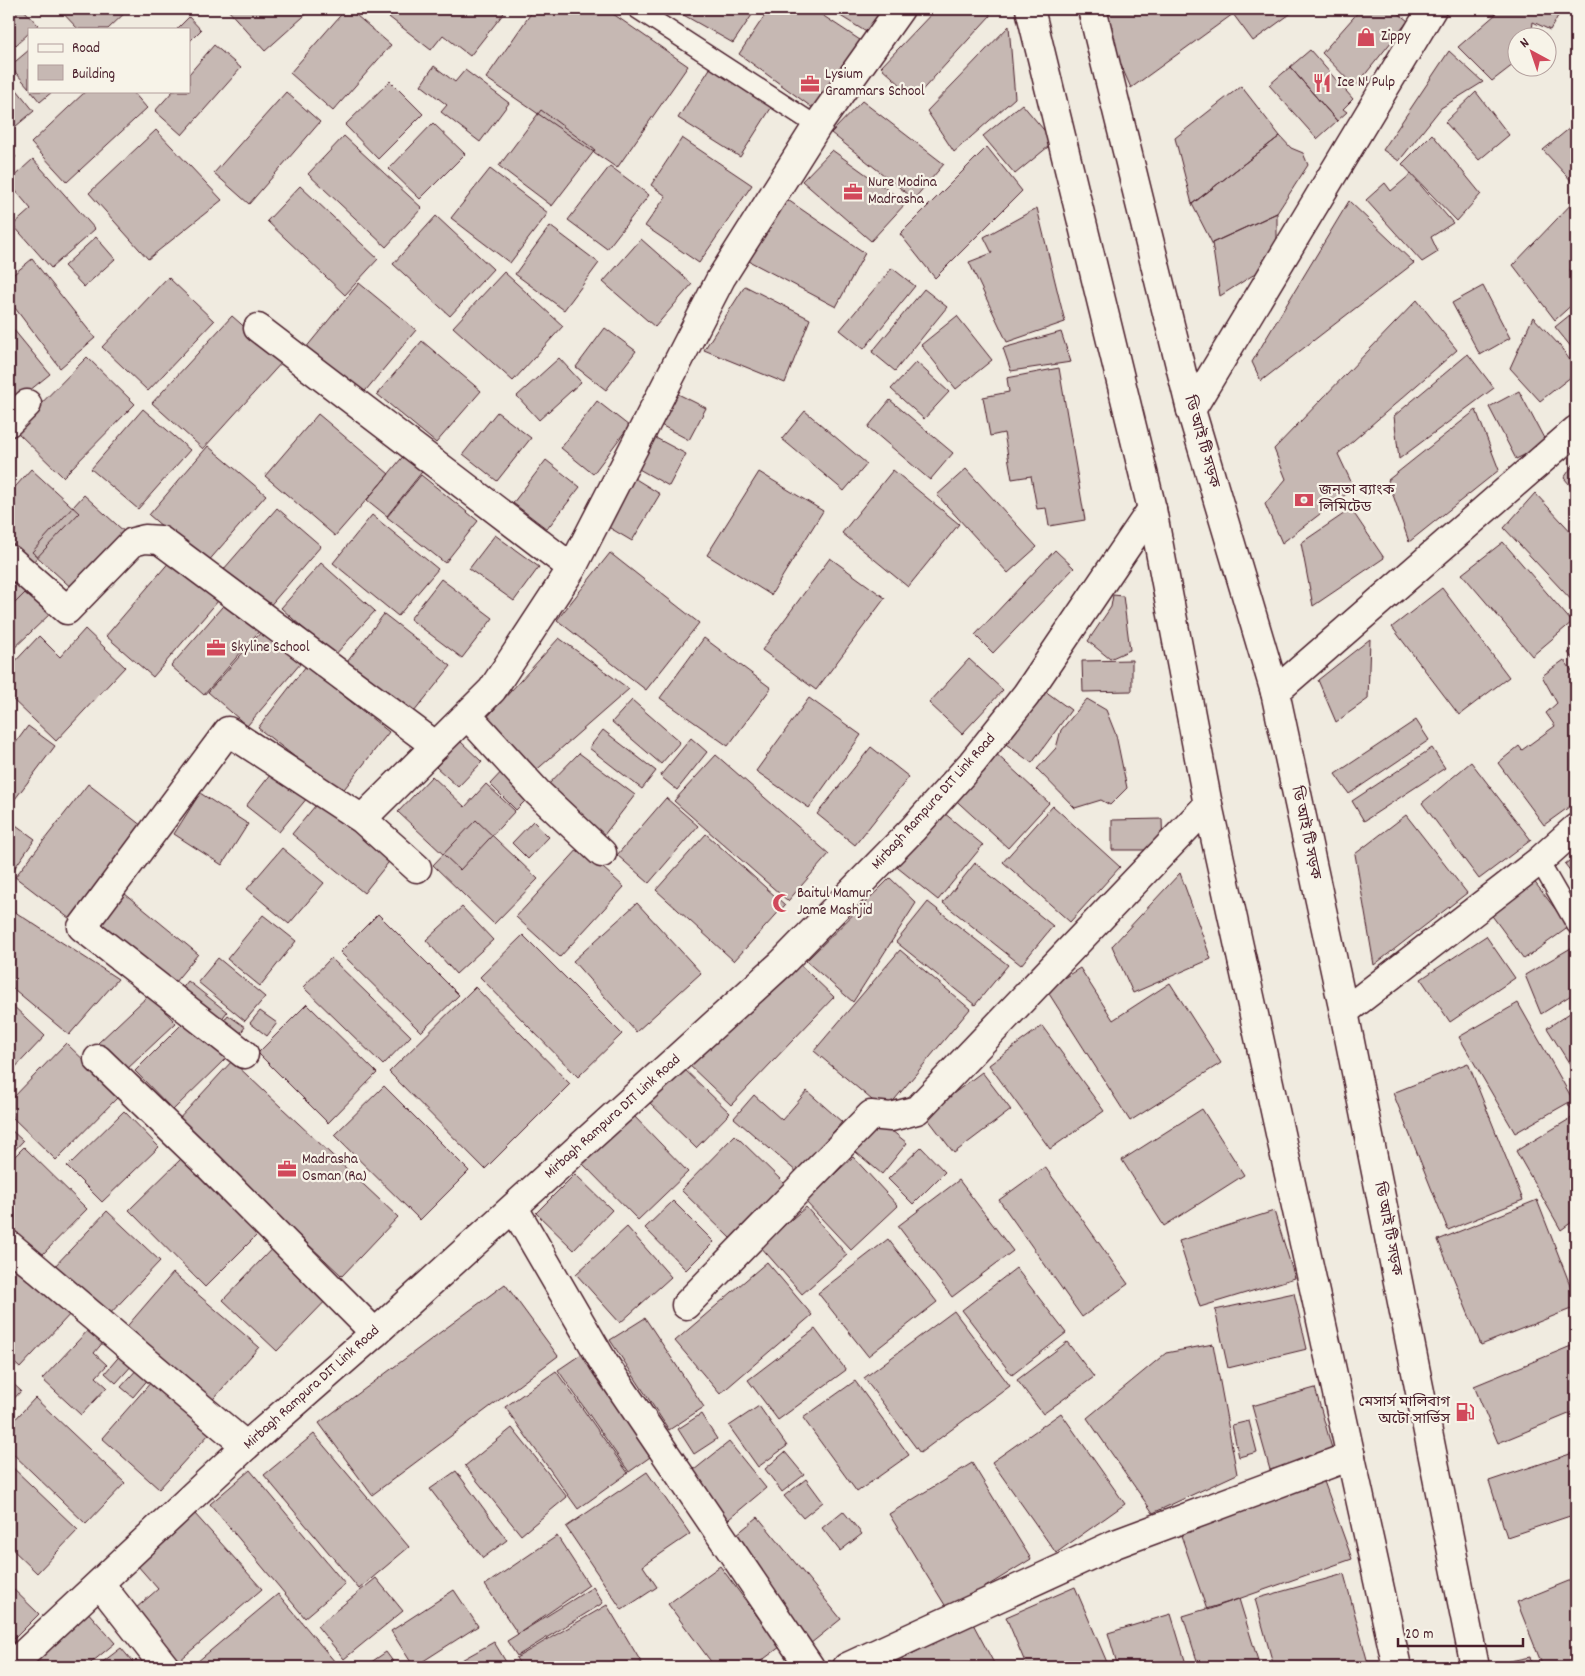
<svg xmlns="http://www.w3.org/2000/svg" width="1585" height="1676" viewBox="0 0 1585 1676" font-family="Dekko,'Noto Sans Bengali',sans-serif">
	<style>
		.building { fill: #c6b8b3; stroke: #4a1f2b }
		.lines { fill: none; stroke-linecap: round; stroke-linejoin: round }
		.service-casing { stroke: #4a1f2b; stroke-width: 21 }
		.minor-casing { stroke: #4a1f2b; stroke-width: 31 }
		.tertiary-casing { stroke: #4a1f2b; stroke-width: 31 }
		.primary-casing { stroke: #4a1f2b; stroke-width: 31 }
		.service { stroke: #f7f3e8; stroke-width: 18 }
		.minor { stroke: #f7f3e8; stroke-width: 28 }
		.tertiary { stroke: #f7f3e8; stroke-width: 28 }
		.primary { stroke: #f7f3e8; stroke-width: 28 }
		.labels { text-anchor: middle; dominant-baseline: central; stroke-width: 4.5; stroke-linejoin: round; paint-order: stroke }
		.poi-label { font-size: 15px; fill: #4a1f2b; stroke: #f7f3e8; text-anchor: start }
		.street-label { font-size: 15px; fill: #4a1f2b; stroke: #f7f3e8 }
	</style>
	<rect width="100%" height="100%" fill="#f0ebe0"/>
	<filter id="ink" filterUnits="userSpaceOnUse"><feTurbulence type="fractalNoise" baseFrequency=".02" numOctaves="2"/><feDisplacementMap in="SourceGraphic" scale="10" xChannelSelector="R" yChannelSelector="G"/><feConvolveMatrix kernelMatrix="1 2 1 2 8 2 1 2 1" color-interpolation-filters="sRGB"/></filter>
	<g filter="url(#ink)">
		<!-- building -->
		<path class="building" d="M9,9H23L38,25L33,29H29V33L16,45L9,38Z
			M59,9H129L108,29H78Z
			M227,9H312L265,51Z
			M346,9H349L391,45L333,111L290,73Z
			M382,9H507L470,56L443,35L431,50L380,10Z
			M534,9H606L688,66L617,168L486,78Z
			M673,9H756L733,43Z
			M769,9H813L866,44L821,114L739,54Z
			M829,9H885L868,33Z
			M936,9H989L990,16L915,98L881,67Z
			M1108,9H1297L1253,41L1233,14L1131,88L1099,15Z
			M1361,9H1393L1408,21L1355,87L1322,53Z
			M1492,9H1562L1550,30L1533,22L1531,38H1518V61L1492,81L1458,47L1496,14Z
			M189,17L201,30L189,42V29H177Z
			M1009,26L1015,98L954,152L927,111Z
			M214,45L241,68L182,135L155,111L173,91H189V74Z
			M29,50V88L10,66Z
			M1310,50L1353,99L1343,109L1347,112L1337,121L1290,67Z
			M1449,51L1483,82L1441,108L1399,161L1383,150Z
			M434,66L455,82L465,70L509,103L480,142L441,112L447,105L421,85Z
			M711,67L773,105L740,157L678,118Z
			M1290,67L1337,121L1317,139L1269,85Z
			M9,80L34,111L9,132Z
			M390,81L423,114L378,159L345,125Z
			M1241,86L1280,136L1192,204L1175,138Z
			M31,91H53L40,102Z
			M86,91H132L147,108L67,182L31,143Z
			M286,92L320,122L249,204L214,173Z
			M1476,92L1509,135L1479,160L1445,122Z
			M862,101L944,164L914,199L831,133Z
			M1022,104L1054,142L1015,174L983,136Z
			M541,110L595,150L552,206L499,166Z
			M433,123L465,154L420,199L389,169Z
			M1576,123V186L1543,150Z
			M156,130L222,200L148,259L89,193Z
			M1432,134L1481,194L1457,221L1402,164Z
			M344,136L422,208L386,247L308,174Z
			M1280,136L1291,148L1303,153L1308,165L1277,213L1212,243L1192,204Z
			M682,138L752,185L699,263L645,226L666,196L651,185Z
			M987,147L1022,191L935,278L900,234Z
			M9,149L16,157L9,163Z
			M832,150L906,203L871,241L802,181Z
			M33,159L95,229L51,268L13,225L31,209L9,183V181Z
			M610,166L649,195L607,249L568,220Z
			M490,169L548,213L510,263L451,218Z
			M1411,174L1453,223L1431,237L1438,252L1422,262L1366,200L1385,183L1391,191Z
			M300,186L378,259L345,295L267,221Z
			M785,198L865,253L836,307L747,260Z
			M1576,199V263L1570,270L1576,278V301L1555,320L1513,265Z
			M1349,201L1414,263L1261,381L1252,362Z
			M1037,208L1065,322L1007,342L969,262L992,253L984,237Z
			M1277,213V260L1220,296L1212,243Z
			M436,216L493,269L450,316L393,264Z
			M550,226L599,263L564,310L515,274Z
			M96,237L115,259L84,287L64,266Z
			M641,239L692,284L655,327L603,282Z
			M32,259L95,338L60,368L9,300V278Z
			M892,268L915,286L864,349L840,330Z
			M504,272L563,326L513,381L453,327Z
			M168,277L214,321L148,391L102,347Z
			M359,283L416,330L361,396L305,349Z
			M745,286L810,319L785,383L704,350Z
			M1483,286L1510,338L1480,355L1452,303Z
			M924,289L947,307L895,371L872,352Z
			M1417,300L1457,350L1338,454L1354,488L1282,543L1265,504L1286,479L1274,449Z
			M1576,310V353L1555,327Z
			M232,316L283,361L203,449L152,403Z
			M957,316L992,360L956,389L921,345Z
			M1533,317L1560,346L1576,369V373L1540,401L1510,368Z
			M9,324L50,374L9,407Z
			M605,328L636,351L606,390L576,367Z
			M1061,332L1071,362L1011,371L1003,348Z
			M422,341L481,391L436,443L377,394Z
			M1468,354L1494,388L1399,459L1394,416Z
			M87,357L135,404L63,477L15,430Z
			M559,358L581,382L539,420L517,396Z
			M916,362L949,392L924,419L891,389Z
			M1059,368L1085,520L1049,526L1046,508L1037,509L1031,476L1012,479L1004,433L990,436L983,397L1009,392L1007,378Z
			M1519,391L1547,444L1516,459L1489,407Z
			M674,392L706,408L689,440L657,423Z
			M890,400L953,453L930,480L868,427Z
			M597,401L629,426L593,474L561,448Z
			M143,409L190,450L138,509L91,469Z
			M1476,410L1499,470L1409,542L1388,480Z
			M805,411L867,464L844,491L782,439Z
			M497,412L531,438L497,481L463,454Z
			M318,414L389,474L335,536L265,476Z
			M654,437L686,454L669,486L637,468Z
			M208,446L266,495L206,564L149,515Z
			M410,448L429,463L387,516L367,500Z
			M546,460L580,487L547,529L513,503Z
			M1576,461V492L1564,478Z
			M31,469L79,513L30,565L9,545V494Z
			M966,469L1037,547L1008,573L937,495Z
			M893,470L959,524L908,587L842,533Z
			M759,472L823,511L771,595L707,555Z
			M421,475L478,521L445,563L387,517Z
			M634,478L660,494L632,541L605,525Z
			M1535,493L1576,537V605L1504,528Z
			M84,495L127,534L75,591L32,552Z
			M277,508L321,546L268,608L223,570Z
			M1351,509L1384,558L1313,606L1301,543Z
			M372,515L438,569L398,616L333,563Z
			M495,535L539,567L514,601L469,569Z
			M1503,542L1572,622L1532,656L1462,574Z
			M1055,550L1074,568L993,653L975,635Z
			M610,553L699,623L646,690L557,620Z
			M830,558L885,598L816,690L762,650Z
			M171,560L218,601L153,677L106,636Z
			M321,563L375,611L334,656L281,608Z
			M9,573L27,591L9,609Z
			M9,574L51,613L9,653Z
			M441,579L493,618L462,658L410,619Z
			M1442,588L1509,677L1459,715L1392,627Z
			M1113,595L1123,596L1130,650L1110,659L1088,641L1111,607Z
			M228,600L261,629L204,695L171,666Z
			M384,614L451,666L410,717L344,666Z
			M85,629L125,667L56,741L9,696V668L39,636L60,657Z
			M263,630L301,663L247,726L208,692Z
			M559,638L629,689L533,773L482,723Z
			M704,638L771,688L728,746L660,698Z
			M1370,639L1368,699L1336,722L1318,680Z
			M1576,646V662L1568,653Z
			M969,659L1003,690L962,734L929,703Z
			M1132,660V691L1083,692L1082,661Z
			M1564,660L1576,676V770L1574,771L1576,773V802L1544,825L1498,763L1519,746L1522,750L1555,726L1546,713L1557,703L1542,676Z
			M306,666L389,732L341,793L258,728Z
			M1041,688L1071,710L1032,763L1003,742Z
			M809,698L861,735L809,808L756,771Z
			M1087,699L1106,710L1116,735L1127,788L1110,805L1101,800L1075,808L1037,769L1056,748L1061,730Z
			M632,700L680,742L661,764L612,722Z
			M1416,720L1429,740L1349,794L1335,774Z
			M28,726L55,746L9,807V752Z
			M603,730L656,771L642,789L589,748Z
			M691,738L707,752L677,790L660,776Z
			M460,741L482,762L458,787L436,767Z
			M871,747L909,777L855,845L817,814Z
			M1432,748L1445,768L1364,821L1352,801Z
			M991,749L1049,803L1008,848L949,794Z
			M579,753L635,795L597,844L543,790Z
			M716,755L829,854L788,901L674,801Z
			M1471,762L1531,840L1479,879L1422,803Z
			M507,766L533,793L516,810L490,784Z
			M274,770L308,797L279,832L246,806Z
			M432,776L465,807L486,784L515,811L460,870L398,812Z
			M88,784L142,826L70,919L15,877Z
			M200,793L248,824L222,865L174,834Z
			M666,798L698,826L649,883L617,855Z
			M320,800L392,858L364,893L292,834Z
			M1053,806L1120,867L1070,922L1003,862Z
			M938,808L983,845L938,900L893,864Z
			M1406,815L1467,893L1374,965L1355,854Z
			M1162,819L1163,850H1112V820Z
			M9,820L35,839L9,876Z
			M476,820L538,879L494,924L433,865Z
			M533,821L549,837L528,859L512,843Z
			M706,834L785,905L734,961L656,890Z
			M580,847L624,887L560,957L516,917Z
			M282,848L324,883L289,924L247,889Z
			M1576,856V878L1565,864Z
			M975,863L1053,926L1021,965L943,903Z
			M1180,873L1211,959L1133,993L1112,946Z
			M890,878L916,903L853,1002L806,961Z
			M1533,880L1569,927L1524,959L1490,913Z
			M113,884L198,954L161,999L76,929Z
			M928,902L1008,965L975,1005L896,942Z
			M637,903L701,973L636,1032L573,961Z
			M462,907L493,940L456,974L426,940Z
			M9,908L118,979L69,1035L9,985Z
			M378,914L459,995L421,1032L340,952Z
			M263,915L296,941L260,986L227,959Z
			M523,935L622,1034L578,1077L480,977Z
			M1486,936L1515,978L1450,1022L1421,979Z
			M1576,945V992L1541,1014L1525,975Z
			M900,950L970,1009L885,1111L814,1051Z
			M791,956L834,997L731,1105L687,1063Z
			M218,958L265,997L245,1021L198,982Z
			M331,958L411,1036L383,1065L303,987Z
			M1080,968L1113,1020L1170,983L1221,1063L1130,1121L1046,989Z
			M188,981L227,1012L211,1033L171,1003Z
			M475,987L570,1084L485,1169L389,1072Z
			M149,995L176,1023L125,1071L98,1043Z
			M9,1002L45,1036L9,1074Z
			M1518,1003L1573,1100L1515,1133L1459,1037Z
			M307,1004L377,1073L328,1123L258,1053Z
			M1576,1009V1074L1547,1028Z
			M260,1011L277,1023L267,1036L250,1023Z
			M228,1015L245,1027L235,1041L218,1028Z
			M188,1018L226,1058L173,1110L135,1071Z
			M1042,1026L1104,1111L1050,1149L989,1065Z
			M66,1043L120,1095L56,1160L9,1114V1102Z
			M232,1061L398,1217L342,1276L177,1121Z
			M1468,1063L1523,1200L1448,1230L1393,1093Z
			M682,1067L730,1113L696,1148L648,1101Z
			M982,1072L1011,1110L954,1153L925,1115Z
			M384,1086L469,1171L420,1220L334,1135Z
			M807,1091L842,1122L798,1173L734,1118L754,1095L782,1120Z
			M1576,1098V1116L1568,1104Z
			M1202,1109L1244,1175L1164,1226L1122,1160Z
			M124,1111L159,1147L102,1202L67,1167Z
			M633,1115L688,1172L638,1220L583,1164Z
			M1573,1117L1576,1123V1219L1561,1230L1516,1151Z
			M876,1118L907,1143L882,1174L851,1148Z
			M9,1128L23,1141L9,1156Z
			M735,1135L785,1184L731,1239L681,1190Z
			M24,1147L87,1209L40,1257L9,1227V1162Z
			M921,1147L945,1172L913,1204L888,1179Z
			M184,1156L259,1233L205,1287L129,1210Z
			M853,1157L898,1206L851,1250L805,1201Z
			M1045,1167L1128,1284L1082,1317L999,1200Z
			M575,1174L612,1210L574,1250L536,1213Z
			M959,1180L1013,1251L952,1297L898,1226Z
			M1537,1200L1576,1300V1307L1481,1345L1438,1240Z
			M673,1201L714,1242L686,1270L645,1228Z
			M806,1207L847,1255L802,1294L760,1246Z
			M107,1211L160,1261L106,1318L53,1268Z
			M1274,1211L1295,1278L1200,1307L1179,1241Z
			M627,1227L671,1277L620,1323L576,1274Z
			M1576,1238V1252L1570,1242Z
			M281,1239L335,1291L277,1351L223,1300Z
			M888,1239L937,1302L868,1356L818,1293Z
			M9,1254L72,1312L20,1368L9,1358Z
			M767,1262L812,1315L720,1394L675,1341Z
			M1016,1268L1066,1333L1012,1375L962,1310Z
			M173,1273L259,1347L208,1405L123,1331Z
			M505,1284L558,1356L372,1495L319,1423Z
			M1294,1293L1307,1349L1228,1368L1215,1310Z
			M954,1311L1010,1386L920,1453L864,1378Z
			M645,1318L704,1407L669,1430L610,1340Z
			M91,1327L105,1340L94,1353L107,1365L96,1377L107,1387L81,1415L42,1379Z
			M815,1329L846,1370L778,1420L748,1380Z
			M1067,1342L1094,1377L1043,1414L1017,1380Z
			M1213,1344L1237,1474L1153,1513L1087,1418L1166,1353Z
			M1576,1344V1411L1498,1443L1474,1386Z
			M589,1349L660,1450L629,1472L558,1370Z
			M122,1353L134,1363L116,1383L105,1373Z
			M139,1367L150,1377L133,1397L121,1387Z
			M556,1371L628,1473L578,1509L505,1407Z
			M9,1380L21,1391L9,1404Z
			M152,1381L210,1433L159,1489L102,1438Z
			M855,1381L909,1455L857,1492L803,1418Z
			M1315,1388L1333,1452L1270,1470L1252,1406Z
			M35,1398L125,1483L86,1524L9,1450V1426Z
			M759,1406L787,1446L758,1467L729,1426Z
			M1061,1413L1125,1504L1056,1553L992,1462Z
			M701,1414L717,1439L694,1454L678,1429Z
			M1249,1421L1257,1452L1239,1457L1232,1425Z
			M512,1428L567,1497L521,1535L465,1466Z
			M314,1434L409,1547L359,1589L264,1475Z
			M729,1442L766,1488L717,1529L679,1482Z
			M785,1452L804,1475L782,1492L765,1469Z
			M1576,1452V1514L1507,1537L1489,1481Z
			M972,1463L1031,1559L948,1610L889,1514Z
			M9,1464L78,1530L37,1573L9,1546Z
			M250,1470L345,1584L305,1618L210,1504Z
			M456,1471L507,1540L483,1558L430,1489Z
			M647,1472L690,1534L643,1566L657,1587L622,1610L566,1527Z
			M1321,1473L1352,1559L1207,1610L1177,1524Z
			M806,1479L823,1502L803,1518L784,1496Z
			M843,1511L862,1534L840,1551L822,1528Z
			M195,1514L262,1589L179,1661L135,1609L158,1589L137,1565Z
			M758,1517L841,1619L805,1648L721,1547Z
			M557,1536L589,1585L518,1634L485,1585Z
			M720,1566L780,1647L753,1667H715L668,1604Z
			M1344,1574L1369,1667H1274L1255,1599Z
			M376,1578L403,1611L344,1659L317,1626Z
			M1576,1578V1667H1543L1517,1602Z
			M9,1585L39,1614L9,1644Z
			M593,1587L603,1603L517,1656L507,1641Z
			M1075,1587L1109,1667H1027L1006,1617Z
			M454,1590L478,1626L414,1667L391,1631Z
			M278,1594L335,1662L329,1667H191Z
			M1239,1599L1260,1667H1199L1183,1616Z
			M607,1605L644,1667H522L516,1658Z
			M86,1610L115,1643L86,1667H18Z
			M1171,1614L1187,1667H1118L1108,1633Z
			M972,1622L996,1667H887Z
			M494,1642L509,1667H449Z
			M121,1648L137,1667H96Z
			M386,1652L397,1667H364Z
			M1530,1657L1532,1667H1506L1505,1662Z"/>
		<g class="lines">
			<!-- service casing -->
			<g class="service-casing">
				<path id="service" d="M637,9L817,126
					M1539,861L1576,925"/>
			</g>
			<!-- minor casing -->
			<g class="minor-casing">
				<path id="minor" d="M258,328L572,568
					M9,422L27,404
					M9,559L67,610L133,542L145,539L160,540L436,746
					M1275,692L1576,430
					M467,715L538,793L602,853
					M362,819L492,690L572,568L721,278L817,126L900,9
					M1344,1012L1539,861L1576,828
					M244,1054L82,927L228,731L362,819L417,868
					M98,1059L209,1166L375,1333
					M514,1208L604,1363L810,1667
					M9,1245L246,1446
					M686,1305L871,1115L891,1117L917,1110L1208,805
					M100,1584L165,1667
					M847,1667L1115,1544L1351,1456"/>
			</g>
			<!-- tertiary casing -->
			<g class="tertiary-casing">
				<path id="tertiary" d="M1191,410L1432,9
					M10,1667L246,1446L375,1333L781,964L913,829L972,763L1026,695L1152,509"/>
			</g>
			<!-- primary casing -->
			<g class="primary-casing">
				<path id="primary" d="M1030,9L1152,509L1208,805L1397,1667
					M1092,9L1191,410L1275,692L1344,1012L1475,1667"/>
			</g>
			<!-- service -->
			<use href="#service" class="service"/>
			<!-- minor -->
			<use href="#minor" class="minor"/>
			<!-- tertiary -->
			<use href="#tertiary" class="tertiary"/>
			<!-- primary -->
			<use href="#primary" class="primary"/>
		</g>
	</g>
	<!-- icons -->
	<defs>
		<g id="shop-bare" transform="scale(1.5)"><path d="M-5-2.5h2.3a2.7 3.5 0 0 1 5.4 0H5L5.5 6h-11ZM-1.5-2.5h3a1.5 2.3 0 0 0-3 0Z" fill="#d1495b" stroke="#f7f3e8" stroke-width="2.5" paint-order="stroke"/></g>
		<g id="restaurant-bare" transform="scale(1.5)"><path d="M-5-6h1v4h1v-4h1v4h1v-4h1v5L-1.5 .5V6h-2V.5L-5-1ZM5-6V6H3V1.5H1.5Q1.5-4 5-6Z" fill="#d1495b" stroke="#f7f3e8" stroke-width="2.5" paint-order="stroke"/></g>
		<g id="office-bare" transform="scale(1.5)"><path d="M-6-3h4V-5.5h4V-3h4V5H-6ZM-1-4.5V-3h2v-1.5ZM-6 0V1H6V0Z" fill="#d1495b" stroke="#f7f3e8" stroke-width="2.5" paint-order="stroke"/></g>
		<g id="bank-bare" transform="scale(1.5)"><path d="M-6-4H6V4H-6ZM0-2.3a2.3 2.3 0 1 0 0 4.6a2.3 2.3 0 1 0 0-4.6Z" fill="#d1495b" stroke="#f7f3e8" stroke-width="2.5" paint-order="stroke"/></g>
		<g id="mosque-bare" transform="scale(1.5)"><path d="M3.5-4.9A6 6 0 1 0 3.5 4.9A5 5 0 1 1 3.5-4.9Z" fill="#d1495b" stroke="#f7f3e8" stroke-width="2.5" paint-order="stroke"/></g>
		<g id="fuel-bare" transform="scale(1.5)"><path d="M-5.5-6h7V0h2V4h1.3V-2.5L3-4.5l.8-.8L6-3V5H2.5V1h-1V6h-7ZM-4.2-4.7v3.2H.2V-4.7Z" fill="#d1495b" stroke="#f7f3e8" stroke-width="2.5" paint-order="stroke"/></g>
	</defs>
	<g fill-rule="evenodd">
		<use href="#shop-bare" x="1366" y="37"/>
		<use href="#restaurant-bare" x="1322" y="83"/>
		<use href="#office-bare" x="810" y="84"/>
		<use href="#office-bare" x="853" y="192"/>
		<use href="#bank-bare" x="1304" y="500"/>
		<use href="#office-bare" x="216" y="648"/>
		<use href="#mosque-bare" x="782" y="903"/>
		<use href="#office-bare" x="287" y="1169"/>
		<use href="#fuel-bare" x="1465" y="1412"/>
	</g>
	<g class="labels">
		<!-- poi labels -->
		<g class="poi-label">
			<text x="1381" y="37">Zippy</text>
			<text x="825" y="75">Lysium<tspan x="825" dy="17">Grammars School</tspan></text>
			<text x="1337" y="83">Ice N' Pulp</text>
			<text x="868" y="183">Nure Modina<tspan x="868" dy="17">Madrasha</tspan></text>
			<text x="1319" y="491">জনতা ব্যাংক<tspan x="1319" dy="17">লিমিটেড</tspan></text>
			<text x="231" y="648">Skyline School</text>
			<text x="797" y="894">Baitul Mamur<tspan x="797" dy="17">Jame Mashjid</tspan></text>
			<text x="302" y="1160">Madrasha<tspan x="302" dy="17">Osman (Ra)</tspan></text>
			<text x="1450" y="1403" text-anchor="end">মেসার্স মালিবাগ<tspan x="1450" dy="17">অটো সার্ভিস</tspan></text>
		</g>
		<!-- street labels -->
		<g class="street-label">
			<text transform="translate(1201 442) rotate(74)">ডি আই টি সড়ক</text>
			<text transform="translate(934 802) rotate(-48)">Mirbagh Rampura DIT Link Road</text>
			<text transform="translate(1305 833) rotate(78)">ডি আই টি সড়ক</text>
			<text transform="translate(613 1117) rotate(-42)">Mirbagh Rampura DIT Link Road</text>
			<text transform="translate(1387 1229) rotate(79)">ডি আই টি সড়ক</text>
			<text transform="translate(312 1388) rotate(-42)">Mirbagh Rampura DIT Link Road</text>
		</g>
	</g>
	<!-- margin -->
	<rect width="1585" height="1676" fill="none" stroke="#f7f3e8" stroke-width="30"/>
	<rect x="15" y="15" width="1555" height="1646" fill="none" stroke="#4a1f2b" stroke-width="2" filter="url(#ink)"/>
	<!-- legend -->
	<rect x="28" y="28" width="162" height="65" fill="#f7f3e8" stroke="#b29e9c"/>
	<rect x="38" y="44" width="25" height="8" fill="#f7f3e8" stroke="#b29e9c"/>
	<text x="72" y="52" font-size="15" fill="#4a1f2b">Road</text>
	<rect x="38" y="65" width="25" height="15" fill="#c6b8b3" stroke="#b29e9c"/>
	<text x="72" y="78" font-size="15" fill="#4a1f2b">Building</text>
	<!-- north arrow -->
	<g transform="translate(1532 52) rotate(320)"><circle r="24" fill="#f7f3e8" stroke="#b29e9c"/>
	<path d="M0-4L9 19L0 12L-9 19Z" fill="#d1495b"/>
	<text y="-8" font-size="14" font-weight="bold" text-anchor="middle" fill="#4a1f2b">N</text>
	</g>
	<!-- scale -->
	<path d="M1398 1638v8h125v-8" fill="none" stroke="#4a1f2b" stroke-width="2.5"/>
	<text x="1405" y="1638" font-size="15" fill="#4a1f2b" stroke="#f7f3e8" stroke-width="4" paint-order="stroke">20 m</text>
</svg>
